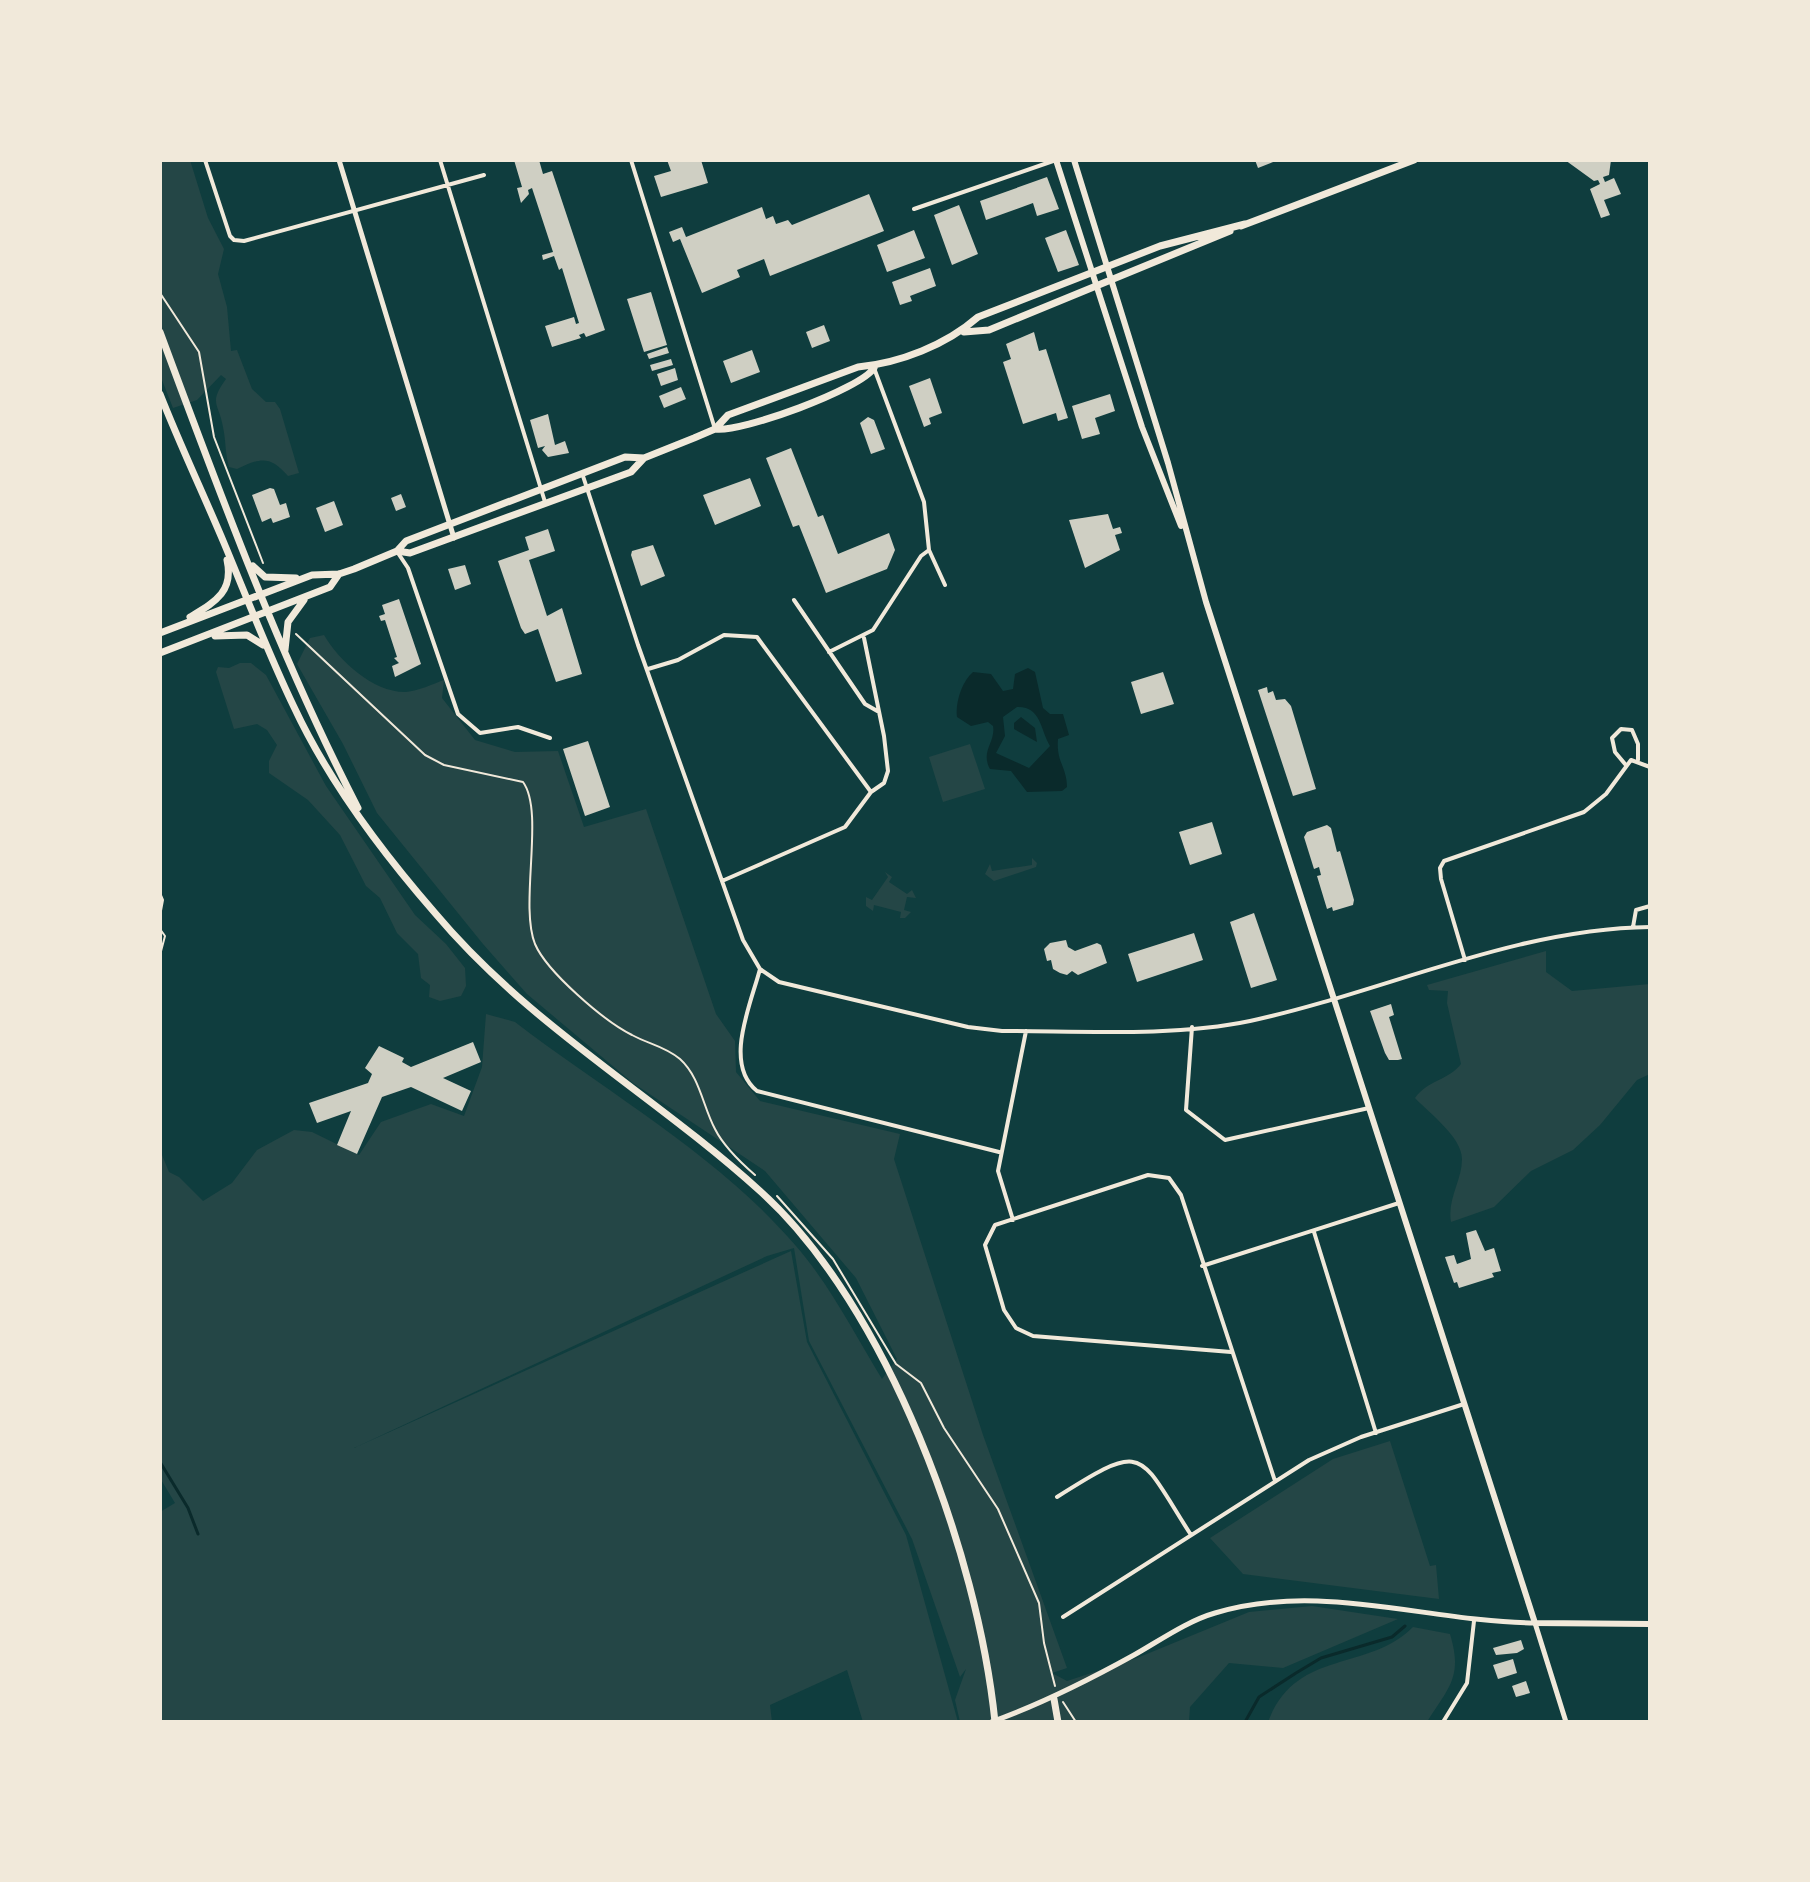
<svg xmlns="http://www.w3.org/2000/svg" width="1810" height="1882" viewBox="0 0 1810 1882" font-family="Mulish,sans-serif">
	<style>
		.green { fill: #244646 }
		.water { fill: #0a2a2b; fill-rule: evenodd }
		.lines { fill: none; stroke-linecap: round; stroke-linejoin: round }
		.stream { stroke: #0a2a2b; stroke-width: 3 }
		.building { fill: #cfcfc3 }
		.path { stroke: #f1e9da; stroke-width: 2 }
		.service { stroke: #f1e9da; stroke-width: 2 }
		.minor { stroke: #f1e9da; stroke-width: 4 }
		.tertiary { stroke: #f1e9da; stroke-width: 5 }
		.secondary { stroke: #f1e9da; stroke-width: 6 }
		.primary { stroke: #f1e9da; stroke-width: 7 }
	</style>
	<rect width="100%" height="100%" fill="#0f3d3e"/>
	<!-- green -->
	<path class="green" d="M160,160H190L208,218L224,249L218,274L227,307L231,351L237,350L252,389L266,402H275L280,409L299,473L288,476C270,455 260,458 237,469L229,467C225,453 226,441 223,427C219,403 208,404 226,379L221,375L197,400L173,408L160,375Z
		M324,635C339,661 374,693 406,692C418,691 433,684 444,680L442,698L475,740L515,752L558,751L584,827L646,809L716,1014L735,1041L736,1072L760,1101L900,1134L894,1159L983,1435L1067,1668L1052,1673L1067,1681L1137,1658L1249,1612L1312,1606L1398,1619L1283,1668L1229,1663L1190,1707L1189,1722H960L955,1700L966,1669L960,1677L912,1539L809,1341L794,1248L767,1256L354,1448L791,1251L807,1342L906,1535L958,1722H863L847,1670L770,1705L772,1722H160V1512L175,1503L160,1478V1150L169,1172L179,1177L203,1201L232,1183L257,1150L294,1130L312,1132L359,1155L381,1122L431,1104L464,1116L482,1067L486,1014L515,1022C609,1094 718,1155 796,1246C830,1285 855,1335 882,1379L897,1359L856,1278L765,1171L633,1083L527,994L483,944L377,813L343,744L297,664L310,638Z
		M240,663H251L266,675L326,786L415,915L446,944L465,968L466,986L461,996L440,1001L429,997L430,985L421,978L418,954L397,933L380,898L366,886L340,835L308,800L269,773V761L277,745L267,730L257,724L234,729L216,672L218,667L229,668Z
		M970,744L985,789L943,802L929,757Z
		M1032,858L1037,863L1036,867L994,881L985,874L990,864L992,871L1032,865Z
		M885,872L892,877L889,882L907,894L912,890L916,898L907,897L904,910L911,912L905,918H900L901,912L874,905L873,911L866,906V897L872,900L888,877Z
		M1546,951V972L1572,991L1650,984V1074L1637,1080L1600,1125L1573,1150L1531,1171L1494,1207L1451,1222C1447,1199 1462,1181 1462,1159C1462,1137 1429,1113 1415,1098C1428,1080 1449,1080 1461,1064L1447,1003L1448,991L1429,990L1427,985Z
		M1390,1441L1430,1566L1436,1565L1439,1599L1243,1574L1210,1538L1333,1459Z
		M1413,1627L1450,1634C1463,1677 1449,1687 1427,1722H1268C1296,1648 1367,1673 1413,1627Z"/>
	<!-- water -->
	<path class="water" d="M1028,668L1035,672L1043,708L1050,714H1063L1069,735L1058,739C1056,762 1067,767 1067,787L1062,791L1027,792L1011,771L990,769C980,751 996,742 993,726L988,722L971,726L957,717C955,703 962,681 973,672L991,674L1003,691L1013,689L1015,674ZM1017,707C1041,706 1040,729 1050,746L1029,768L996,753L1005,736L1003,717Z
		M1021,717L1035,728L1037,742L1014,729V723Z"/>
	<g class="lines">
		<!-- stream -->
		<path class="stream" d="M160,1462L188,1508L198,1534
			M1245,1722L1259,1697L1296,1673L1321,1658L1392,1637L1405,1626"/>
	</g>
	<!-- building -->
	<path class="building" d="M514,160H539L543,174L552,171L605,330L586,337L584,333L579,335L581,338L552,347L545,326L574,317L576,324L579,323L562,268L559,270L554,256L543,260L542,255L553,252L532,188L528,190L529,194L521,203L517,188L522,187Z
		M667,160H701L708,183L661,197L654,176L671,171Z
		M1255,160H1278L1258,168Z
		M1565,160H1611L1609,175L1603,177L1605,182L1614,178L1621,194L1604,200L1610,215L1601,218L1590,189L1600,184L1598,180L1594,181Z
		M1047,177L1059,209L1037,216L1033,203L986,220L980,201Z
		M869,194L884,231L770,276L764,259L737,270L740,277L702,293L680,239L673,242L669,232L682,227L686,237L762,207L766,219L773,216L776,224L788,220L792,225Z
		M959,205L978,254L952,265L934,215Z
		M914,230L925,258L887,272L877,245Z
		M1066,230L1079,265L1058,272L1045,238Z
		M930,268L936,286L910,296L912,301L900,305L892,282Z
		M651,292L667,345L644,352L627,299Z
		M824,325L830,341L812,348L806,332Z
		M1034,332L1039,351L1046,349L1068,418L1058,421L1056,413L1023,424L1003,362L1011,359L1006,344Z
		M667,347L669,353L649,359L647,354Z
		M752,350L760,372L731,383L723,361Z
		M671,359L673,365L652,371L650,365Z
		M675,368L678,380L661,386L657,374Z
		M930,378L942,413L929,418L931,424L924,427L909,386Z
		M681,387L686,399L664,408L659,396Z
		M1110,394L1115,411L1095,418L1100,434L1082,439L1072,406Z
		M548,414L555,445L565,441L569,453L548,457L542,450L545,446L538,448L530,420Z
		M868,417L874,420L885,449L871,454L860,423Z
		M791,448L818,517L823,515L838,554L889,533L895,550L887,569L826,593L799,525L793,527L766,458Z
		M750,478L761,506L715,525L703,495Z
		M270,488L274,489L280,505L286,503L290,517L273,523L271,518L262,522L252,495Z
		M401,494L406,507L396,511L391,498Z
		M334,501L343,525L325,532L316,508Z
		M1108,514L1113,529L1120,527L1122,533L1115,535L1120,550L1085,568L1069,520Z
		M548,529L555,551L529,560L547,616L562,608L582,674L556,682L538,629L525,634L521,628L498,561L529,550L525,537Z
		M653,545L665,576L641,586L631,555L632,551Z
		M465,565L471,584L455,590L448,569Z
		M399,599L421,664L395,677L392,666L399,663L394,658L397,657L385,620L381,621L379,616L385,614L382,605Z
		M1163,672L1174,704L1141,714L1131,682Z
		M1267,687L1268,693L1273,691L1276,700L1285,699L1291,706L1316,789L1293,796L1258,690Z
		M588,741L610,807L585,816L563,749Z
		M1212,822L1222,854L1190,865L1179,832Z
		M1327,825L1331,828L1337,852L1340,851L1354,900L1353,905L1333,911L1332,907L1327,909L1317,876L1321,875L1319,867L1314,869L1304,837L1307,832Z
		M1254,913L1277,980L1251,988L1230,922Z
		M1194,933L1203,960L1137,982L1128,954Z
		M1066,940L1068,947L1075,951L1097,943L1101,945L1107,963L1078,975L1072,971L1067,975L1060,973L1053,969L1051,960L1047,961L1044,949L1050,943Z
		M1391,1004L1394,1015L1389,1017L1402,1059L1398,1060H1389L1385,1053L1370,1011Z
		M473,1042L481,1062L443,1078L471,1091L462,1111L411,1087L382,1097L357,1154L337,1145L351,1111L317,1123L309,1103L368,1083L372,1074L365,1068L379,1046L404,1058L402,1062L411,1067Z
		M1476,1230L1485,1251L1494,1248L1501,1271L1492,1273L1494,1277L1459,1288L1457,1282L1454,1283L1445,1257L1454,1255L1457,1264L1471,1259L1466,1233Z
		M1521,1640L1524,1649L1517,1653L1496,1655L1493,1648Z
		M1513,1659L1517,1673L1498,1679L1493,1665Z
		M1526,1681L1530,1693L1516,1697L1512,1686Z"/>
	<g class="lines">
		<!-- path -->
		<path class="path" d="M160,293L199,352L214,437L263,563
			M296,634L425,755L444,765L523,782C545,812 519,904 535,944C547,972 604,1021 632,1035C648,1044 665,1046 680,1059C700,1077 703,1107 715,1129C724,1147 740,1162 755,1175
			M777,1196L833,1259L896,1364L921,1383L944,1428L998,1509L1039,1603L1044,1643L1055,1686
			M1063,1702L1076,1722"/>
		<!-- service -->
		<path class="service" d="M160,893L163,900L160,916
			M160,929L165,936L160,955"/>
		<!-- minor -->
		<path class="minor" d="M205,160L230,236L234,240L244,241L484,175
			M440,160L545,502
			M631,160L715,429
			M914,209L1056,160
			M874,368L924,502L929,550L945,585
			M582,473L638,645L743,940L760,969L779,982L968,1027L1002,1031C1081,1031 1173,1037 1250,1021C1384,992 1512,929 1650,927
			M398,553L408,568L458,714L480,733L518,727L550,738
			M794,600L865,704L879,712
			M829,652L873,630L921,556L929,550
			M648,669L678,660L724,635L757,637L871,792
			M1625,764L1615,752L1612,738L1621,729L1632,730L1638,744V760
			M722,881L845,827L871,792L884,783L888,771L884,736L864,638
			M1633,927L1636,910L1650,906
			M1465,960L1441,879L1440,868L1444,861L1584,812L1606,794L1631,760L1650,767
			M760,969C751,1004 723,1064 757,1091L999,1152
			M1192,1027L1186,1110L1225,1140L1369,1108
			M1013,1220L998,1171L1026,1031
			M1314,1232L1376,1433
			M1202,1266L1399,1203
			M1231,1352L1033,1336L1016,1328L1004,1310L985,1245L995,1225L1148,1175L1169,1178L1181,1195L1275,1481
			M1057,1497C1147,1440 1137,1451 1191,1535
			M1063,1617L1309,1460L1361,1437L1464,1404
			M1443,1722L1467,1683L1474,1621"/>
		<!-- tertiary -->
		<path class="tertiary" d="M339,160L454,538
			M991,1722C1042,1704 1087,1681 1134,1655C1159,1641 1187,1621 1215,1613C1320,1581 1428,1622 1535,1623L1566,1722"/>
		<!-- secondary -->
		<path class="secondary" d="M1056,160L1142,427L1181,526
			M1074,160L1168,463L1206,602L1535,1623L1650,1624"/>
		<!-- primary -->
		<path class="primary" d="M1241,226L1414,160
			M160,332C220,494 279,655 358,808
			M964,332L989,330L1230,231
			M160,394C180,445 203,493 224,543C247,598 268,653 294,707C329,782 381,851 435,913C531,1027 653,1094 760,1191C888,1306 978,1554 995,1722
			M715,429C741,433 861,389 874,368
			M397,551L410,553L631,472L644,458
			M253,566L265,577L296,578
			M190,617C215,602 234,592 227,560
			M160,633L312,575L339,574L354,569L397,551L406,541L625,457L644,458L694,438L715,429L728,415L858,367C900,363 946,345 978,317L1160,246L1245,224
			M215,636L247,635L263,645
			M285,650L288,622L304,600
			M160,653L330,587L339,574
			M1054,1699L1058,1722"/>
	</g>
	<!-- border -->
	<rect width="1810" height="1882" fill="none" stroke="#f1e9da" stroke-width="324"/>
</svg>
